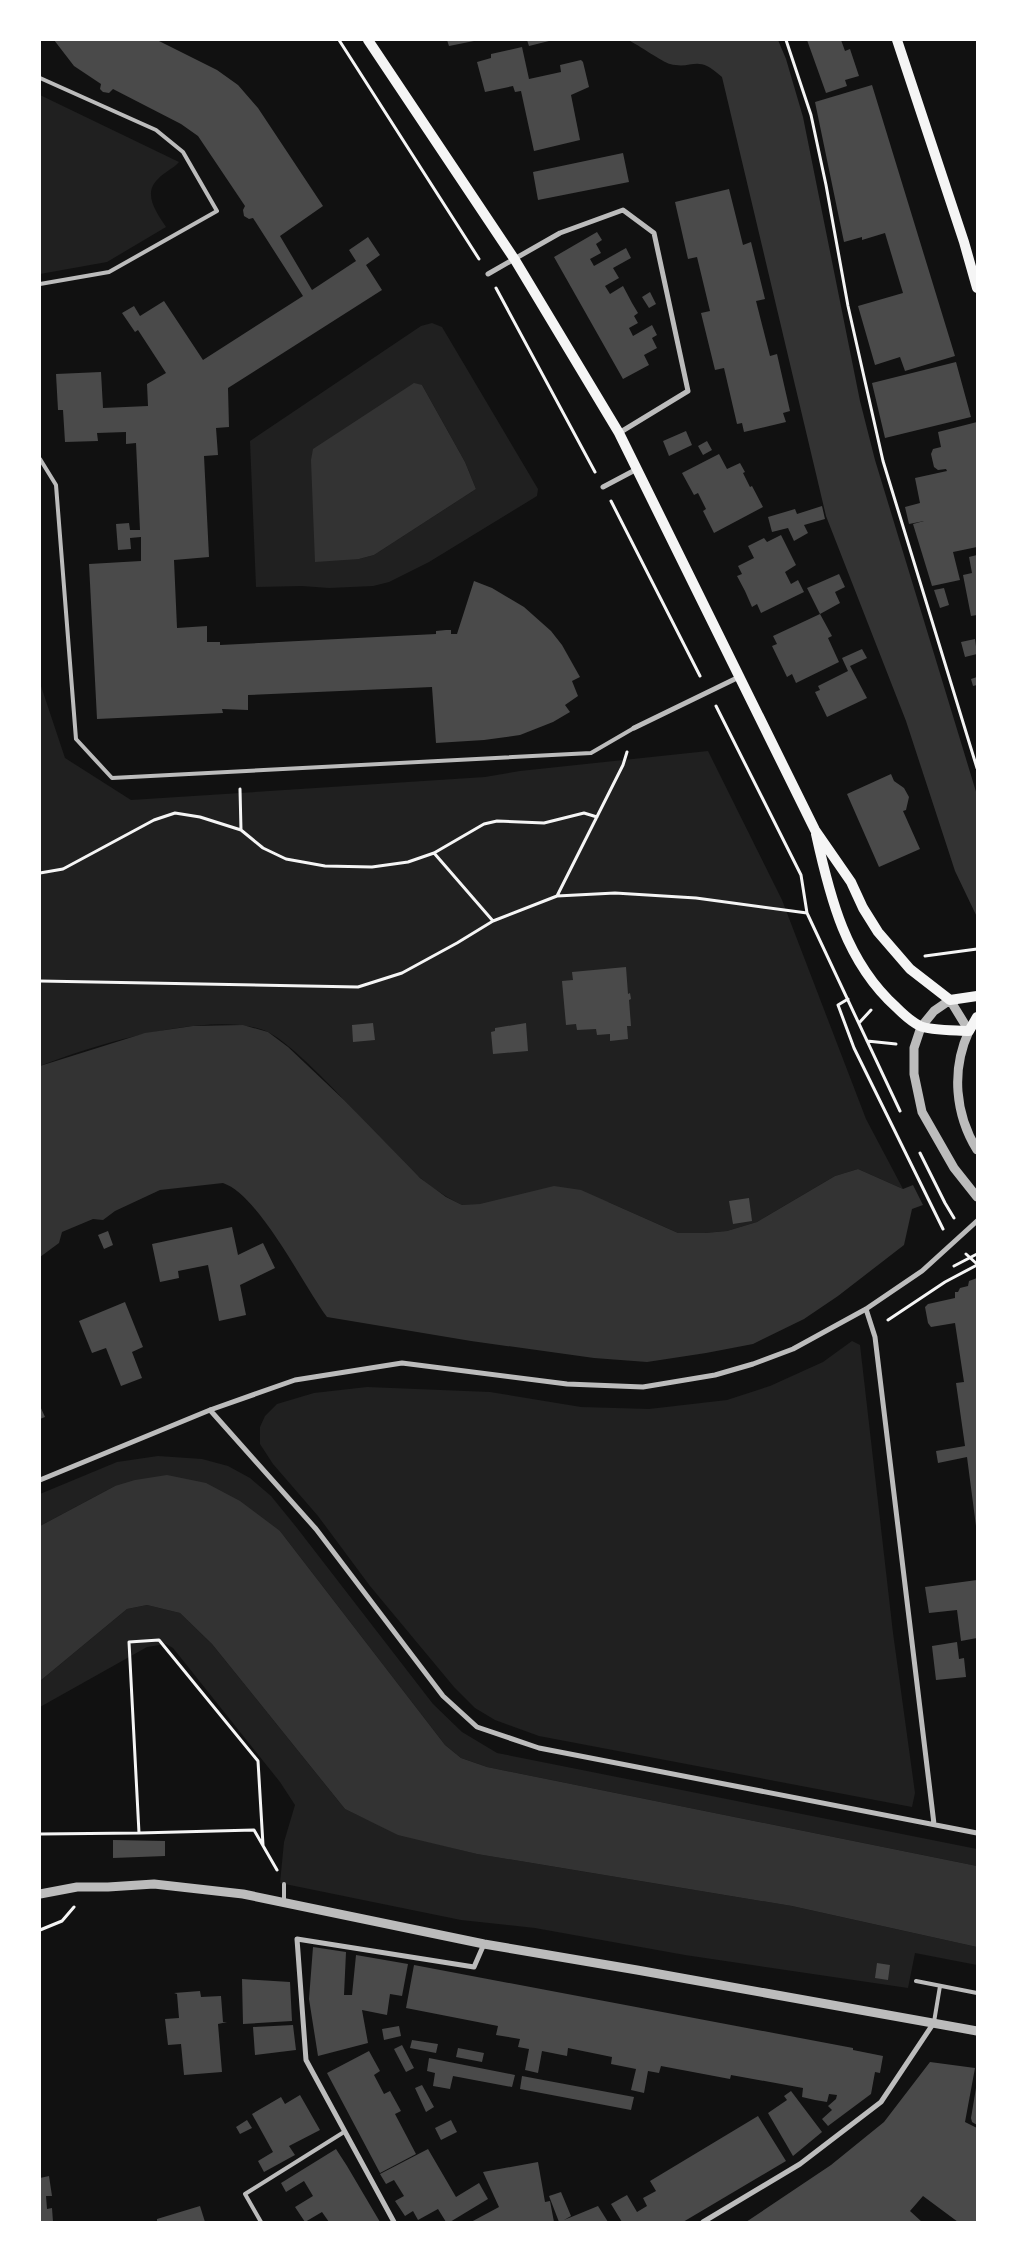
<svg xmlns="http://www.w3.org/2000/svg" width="1017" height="2262" viewBox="0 0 1017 2262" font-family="Jost,sans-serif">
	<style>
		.green { fill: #202020; fill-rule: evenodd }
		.water { fill: #333 }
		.building { fill: #4a4a4a }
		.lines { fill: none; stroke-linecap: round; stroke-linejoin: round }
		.path { stroke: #f5f5f5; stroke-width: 3 }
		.service { stroke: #bcbcbc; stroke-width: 4 }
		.minor { stroke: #bcbcbc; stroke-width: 5 }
		.tertiary { stroke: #bcbcbc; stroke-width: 9 }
		.secondary { stroke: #f5f5f5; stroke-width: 10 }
	</style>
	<rect width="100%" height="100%" fill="#111"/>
	<!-- green -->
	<path class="green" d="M40,95L179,162C173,169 164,172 158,179C142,194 157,213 166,227L107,262L40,274Z
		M432,323L442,327L538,489L537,496L429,562L389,582L373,586L329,588L302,586L256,587L250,441L421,326ZM422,385L465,462L476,489L374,555L359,559Z
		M40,683L65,758L131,800L485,777L520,771L708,751L782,900L866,1119L903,1189L858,1169L835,1176L757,1222L727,1231L705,1233H678L608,1202L462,1205C420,1185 388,1148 357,1114C338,1093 292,1044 268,1032C216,1008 91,1045 40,1066Z
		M852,1341L860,1345L893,1633L915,1793L912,1807L539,1736L495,1720L475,1708L454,1687L370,1586L318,1516L273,1464L260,1444V1427L265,1416L277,1404L314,1393L367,1387L490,1392L581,1407L649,1409L727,1400L770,1386L823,1362Z
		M158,1456L202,1459L228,1466L250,1478L271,1496L297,1528L433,1704L462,1732L497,1753L977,1849V1866L487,1767L461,1758L445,1745L280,1531L115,1486L40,1526V1494L117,1462Z
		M147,1605L180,1613L212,1644L345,1809L398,1834L477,1854L792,1906L977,1947V1965L915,1953L908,1988L685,1955L535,1928L461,1920L280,1883L284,1842L295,1805L280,1782L173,1648L166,1644L147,1647L40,1707V1681L127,1609Z"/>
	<!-- water -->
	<path class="water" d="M628,40H778L786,59L803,117L860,401L875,460L977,795V917L955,871L906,721L826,516L722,77C696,53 694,70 670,64C662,62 639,45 628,40Z
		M414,383L422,385L465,462L476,489L374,555L359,559L315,562L311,460L313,449Z
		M243,1025L268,1032L288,1047L344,1100L420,1178L446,1197L462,1205L480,1204L554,1186L581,1190L678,1233H705L727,1231L757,1222L835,1176L858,1169L903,1189L913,1185L923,1205L912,1209L904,1245L838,1296L804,1319L753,1344L706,1353L647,1362L594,1358L471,1341L327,1317C303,1285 259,1195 223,1183L160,1190L115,1211L103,1220L93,1219L62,1232L59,1243L40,1257V1066L145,1033L193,1026Z
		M167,1475L206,1483L240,1501L280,1531L445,1745L461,1758L487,1767L977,1866V1947L792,1906L477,1854L398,1835L345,1809L212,1644L180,1613L147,1605L127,1609L40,1681V1526L115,1486L135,1480Z"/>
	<!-- building -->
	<path class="building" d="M54,40H157L217,70L238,85L258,108L323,206L280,236L312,290L356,261L349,250L368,237L380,255L366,265L382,290L228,388L229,427L216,428L218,455L204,456L209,557L174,560L177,628L207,626V642H220V645L436,634V631L446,630H451V634H457L474,581L492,588L524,607L551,631L562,645L580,677L572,681L578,696L565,705L570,712L553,722L520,735L484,740L436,743L432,687L248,695V710L222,709L223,713L97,719L89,564L141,561V537L130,538L131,549L118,550L116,524L129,523L130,530H140L136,443L126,444V432L97,433L98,441L65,442L63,410H58L56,374L101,372L103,408L148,406L147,384L166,373L138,330L135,332L122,313L134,306L140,316L164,301L203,360L303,296L253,218L249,219L244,216L243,210L245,206L198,136L181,124L113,89L109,93L103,92L100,89L101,84L74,66Z
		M447,40H474V41L449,46Z
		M527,40H549V41L529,46Z
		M807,40H841L845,51L850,49L859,76L845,80L847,86L826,93Z
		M522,47L529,79L561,72L560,65L581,60L583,62L589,87L571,95L580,140L534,151L521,91L515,92L513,86L485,92L477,62L491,58V54Z
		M872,85L955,356L905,371L900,357L875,365L858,306L903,293L885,233L862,240V237L844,242L815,102Z
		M623,153L629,182L538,200L533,172Z
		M729,189L743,245L751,242L765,299L756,301L770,356L777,354L790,411L783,413L786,422L744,432L742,423L737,424L724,368L715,370L701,313L710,311L697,257L688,259L675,202Z
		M597,232L602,240L596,244L601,253L590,259L594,266L626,248L631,258L613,268L619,278L605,286L610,294L623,286L632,303L638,313L634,316L638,323L629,328L633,336L652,325L657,335L652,338L657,348L644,355L649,365L623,379L554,257Z
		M650,292L656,304L649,308L642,297Z
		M956,362L971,417L885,438L872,383Z
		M977,422V547L953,552L960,580L932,586L913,524L924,521L909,524L905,507L920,503L915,478L947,471L946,469L938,470L934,467L931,454L933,449L941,447L938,432Z
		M686,431L692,445L669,456L663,441Z
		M707,441L712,450L703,455L698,446Z
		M719,454L727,469L740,463L745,472L743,473L750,487L752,486L763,507L714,533L703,511L706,509L698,493L694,495L682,473Z
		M822,506L825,519L804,525L808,533L794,541L788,528L772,532L768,517L795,509L797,514Z
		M781,535L796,565L785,572L791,584L798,580L804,592L761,613L757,604L752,607L745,591L737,576L742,574L738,566L754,558L748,546L764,538L767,542Z
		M977,555V615L971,616L963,575L972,573L969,557Z
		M839,574L845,587L835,592L840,603L820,614L832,636L828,638L839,662L796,683L792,674L787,677L772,646L777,644L773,636L820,614L807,588Z
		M944,588L949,605L940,608L934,590Z
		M975,639L977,654L965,657L961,642Z
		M862,649L867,658L850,666L867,698L827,717L815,692L820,690L818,686L848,671L842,658Z
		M977,677V685L973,686L971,679Z
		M891,774L894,781L904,788L909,797L906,810L903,811L920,849L879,867L847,794Z
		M626,967L628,994L630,993L631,999L629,1000L631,1026H627L628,1039L610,1041V1034L597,1035L596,1029L577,1030L576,1024L566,1025L562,981L573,980L572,972Z
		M373,1023L375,1040L353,1042L352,1025Z
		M526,1023L528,1051L493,1054L491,1032L495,1031V1028Z
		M749,1198L752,1221L733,1224L729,1201Z
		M232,1227L238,1255L263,1243L275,1268L240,1285L246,1315L219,1321L208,1265L178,1271L179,1278L160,1282L152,1244Z
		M108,1231L113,1245L104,1249L98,1235Z
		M977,1278V1526H976L967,1457L938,1463L936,1451L965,1446L956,1383L964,1382L955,1323L931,1327L928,1323L925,1307L928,1304L955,1298V1292H958L960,1288L968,1286L969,1281Z
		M125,1302L143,1347L132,1352L142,1378L121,1386L106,1348L92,1353L79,1321Z
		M40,1406L45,1417L40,1419Z
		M977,1580V1638L961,1641L957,1610L929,1613L925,1587Z
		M957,1642L959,1659L964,1658L966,1677L936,1680L932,1646Z
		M113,1840L165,1841V1856L113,1858Z
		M313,1947L346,1952L344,1995H352L356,1955L408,1964L402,1996L390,1994L387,2015L362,2010L368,2043L318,2056L309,1999Z
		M877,1963L890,1965L888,1980L875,1978Z
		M414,1965L853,2048V2050L883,2056L880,2073L875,2072L871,2094L828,2126L822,2119L832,2110L828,2106L836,2099L837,2095L829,2094L827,2102L815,2100L802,2097L803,2088L731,2075L730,2079L661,2066L659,2073L648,2071L644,2093L631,2090L636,2069L611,2064L612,2057L568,2048L567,2056L542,2051L538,2073L525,2070L529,2049L518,2047L520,2039L496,2035L498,2026L406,2008Z
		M242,1979L290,1982L292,2021L243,2024Z
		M200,1991L201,1997L221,1996L223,2022H227L218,2024L222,2072L184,2075L181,2044L168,2045L165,2019L179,2018L177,1994L174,1993Z
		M293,2025L296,2050L255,2055L253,2027Z
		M399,2026L401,2036L384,2040L382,2029Z
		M412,2040L438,2044L436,2053L410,2048Z
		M402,2045L414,2068L406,2072L394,2049Z
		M458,2048L484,2053L482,2062L456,2057Z
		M369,2051L380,2071L374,2075L384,2094L390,2091L401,2111L395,2114L416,2154L380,2173L327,2073Z
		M429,2058L515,2075L512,2087L453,2076L450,2089L433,2086L435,2073L427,2071Z
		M930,2062L975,2068L965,2122L977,2128V2222H958L923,2196L910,2211L922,2222H746L831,2165L884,2122Z
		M522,2076L634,2097L631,2110L520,2089Z
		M422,2085L434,2107L426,2112L415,2088Z
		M976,2088H977V2125L972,2122L971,2118Z
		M791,2091L822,2132L793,2156L768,2113L787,2100L784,2096Z
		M300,2095L320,2130L289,2146L295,2155L264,2172L258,2161L273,2152L252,2114L281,2097L285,2104Z
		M758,2116L786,2161L683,2222H622L611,2204L627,2195L637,2212L647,2206L643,2198L656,2191L650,2181Z
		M247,2120L252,2128L240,2134L236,2127Z
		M451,2120L457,2132L441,2140L435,2128Z
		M336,2149L347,2166L380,2222H329L322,2212L305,2222L295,2207L313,2196L304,2181L286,2192L281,2183Z
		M428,2149L456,2197L479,2183L488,2199L450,2222H446L438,2209L418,2220L413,2211L405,2216L395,2201L404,2196L394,2180L386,2184L380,2174Z
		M538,2162L545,2202L550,2201L554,2222H471L499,2207L483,2172Z
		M49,2176L52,2196H46L47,2209L52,2208L53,2222H40V2178Z
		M561,2192L571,2216L564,2220L598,2206L608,2222H559L549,2196Z
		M200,2206L205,2222H157V2219Z"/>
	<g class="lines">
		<!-- path -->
		<path class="path" d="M339,40L479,259
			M786,40L811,115L826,185L848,306L883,461L977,768
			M496,288L595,472
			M611,501L700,676
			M716,706L801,875L807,913L900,1111
			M240,789L241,830
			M434,853L493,921
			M40,873L63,869L154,820L175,813L200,817L241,830L263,848L286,859L325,866L372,867L408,862L434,853L484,824L497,821L544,823L584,813L597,817
			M557,896L623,765L627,752
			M925,956L977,949
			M40,981L358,987L402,973L457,943L493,921L557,896L615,893L696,898L807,913
			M848,999L838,1005L854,1048L943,1229
			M859,1023L871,1010
			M867,1041L896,1044
			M920,1153L945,1203L954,1218
			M966,1254L977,1264
			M954,1266L977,1254
			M888,1320L945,1282L977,1265
			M40,1834L139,1833
			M263,1845L258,1761L159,1640L129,1642L139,1833L254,1830L277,1870
			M40,1930L62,1921L74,1907"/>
		<!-- service -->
		<path class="service" d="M40,78L156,130L183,152L217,211L109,272L40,284
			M40,459L56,485L76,739L112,778L591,753L634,728
			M284,1902V1884
			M916,1981L977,1993
			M934,2022L940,1986
			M261,2222L245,2194L344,2132"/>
		<!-- minor -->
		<path class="minor" d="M488,274L560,233L623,210L654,233L688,391L619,433
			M603,487L637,469
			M634,728L739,677
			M866,1309L875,1337L934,1824
			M210,1410L316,1529L443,1696L477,1727L539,1748L977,1833
			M40,1480L210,1410L295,1380L402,1363L567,1384L643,1387L715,1375L753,1364L793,1349L866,1309L922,1271L977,1221
			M394,2222L306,2060L297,1939L474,1967L484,1944
			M703,2222L800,2164L881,2102L933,2024"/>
		<!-- tertiary -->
		<path class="tertiary" d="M977,1150C955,1114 951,1070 969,1031L950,1000L934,1011L921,1027L914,1048V1074L922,1112L954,1168L977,1197
			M40,1894L77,1887H108L154,1884L243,1894L484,1944L637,1970L977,2031"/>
		<!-- secondary -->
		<path class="secondary" d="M368,40L515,260L619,433L815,830L851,882L863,908L878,932L910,969L950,1000L977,996
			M897,40L964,242L977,288
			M816,834C830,898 846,962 896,1007C903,1014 912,1022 920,1026C931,1031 957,1030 969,1031L977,1017"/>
	</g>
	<!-- border -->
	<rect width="1017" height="2262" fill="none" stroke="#ffffff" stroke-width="82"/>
</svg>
